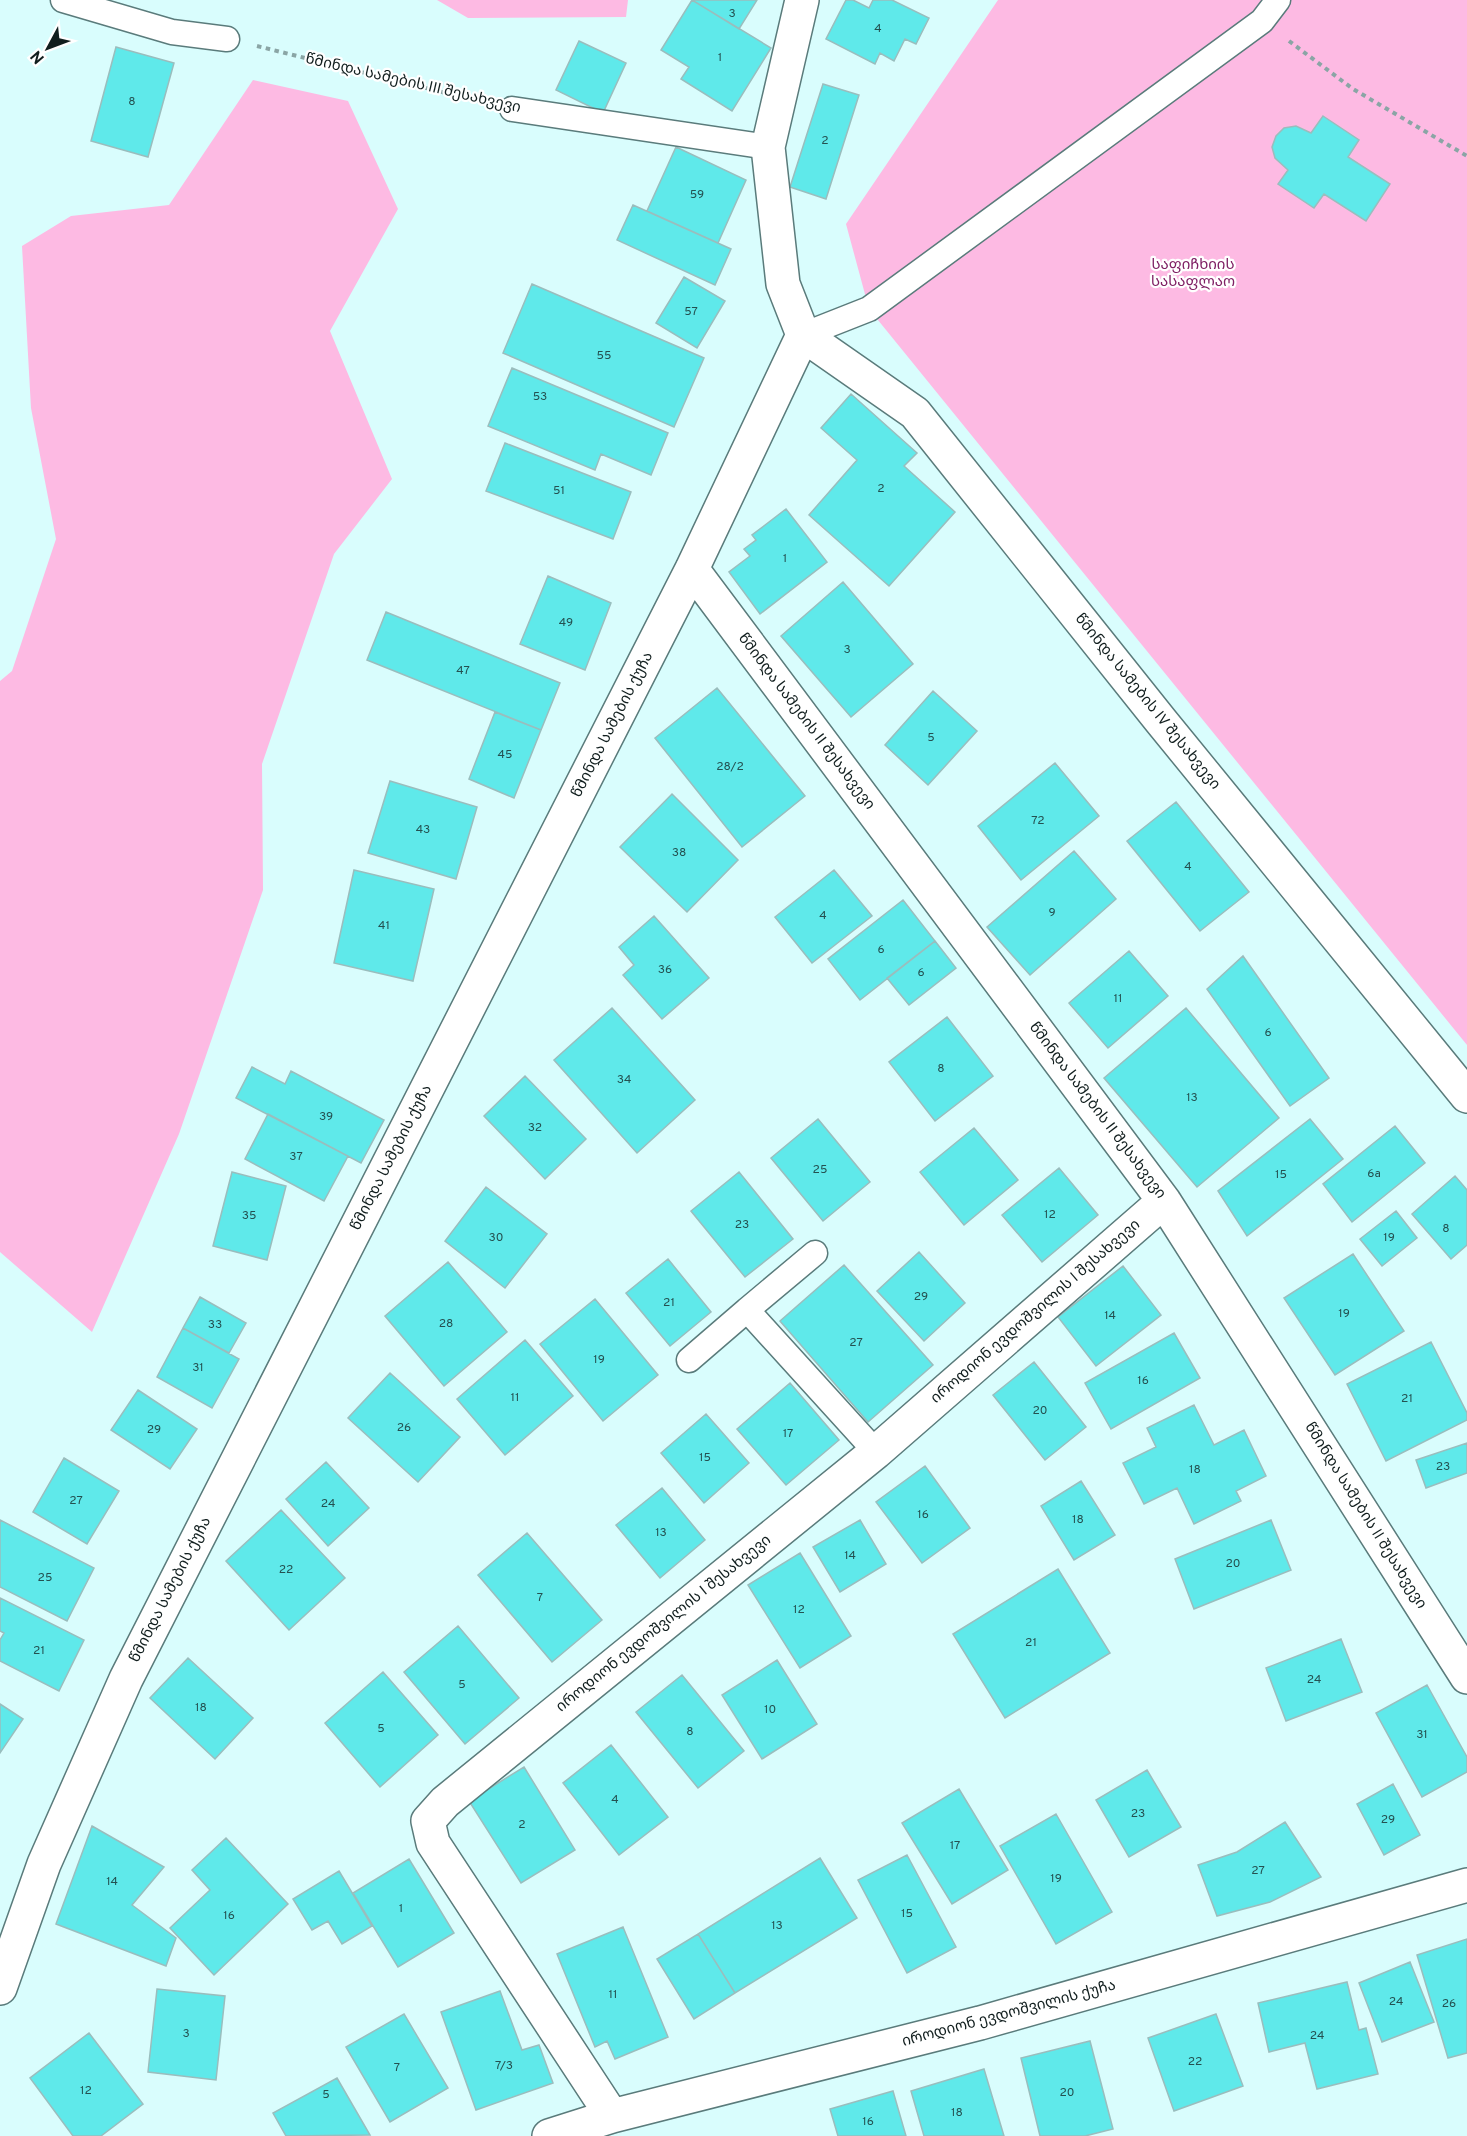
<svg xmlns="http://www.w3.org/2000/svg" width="1467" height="2136" viewBox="0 0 1467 2136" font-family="Overpass,'Noto Sans Georgian',sans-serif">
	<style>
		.green { fill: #fdbae3 }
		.building { fill: #5fe9ea; stroke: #9abdbd; stroke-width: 1.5 }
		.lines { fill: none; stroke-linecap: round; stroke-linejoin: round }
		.lane-casing { stroke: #5a7b7b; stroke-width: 27 }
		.street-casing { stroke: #5a7b7b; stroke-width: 36 }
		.path { stroke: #8aa5a5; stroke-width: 4; stroke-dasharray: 4.5 4.5; stroke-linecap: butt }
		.lane { stroke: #fff; stroke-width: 24 }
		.street { stroke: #fff; stroke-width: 33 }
		.labels { text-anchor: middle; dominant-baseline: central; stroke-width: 4.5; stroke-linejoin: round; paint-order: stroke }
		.number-label { font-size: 12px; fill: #245151 }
		.street-label { font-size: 15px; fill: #111e1e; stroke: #fff }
		.park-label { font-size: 15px; fill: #7f2064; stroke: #fff }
	</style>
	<rect width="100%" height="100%" fill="#d9fdfd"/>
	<!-- green -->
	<path class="green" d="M437,0H628L626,17L468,18Z
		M998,0H1467V1045L869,309L846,224Z
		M253,80L348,101L398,209L330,331L392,479L334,554L262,764L263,890L179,1134L92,1332L0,1252V681L12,671L56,539L31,408L22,246L71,216L169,205Z"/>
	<!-- building -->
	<path class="building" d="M692,0H757L739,29Z
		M692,0L771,48L732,111L681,79L689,67L661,50Z
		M846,0H853L869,8L873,0H892L929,18L916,44L905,39L894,61L880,53L875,64L826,39Z
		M579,41L626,63L603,113L556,90Z
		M116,47L174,63L148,157L91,141Z
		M823,84L859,95L826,199L790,187Z
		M1323,116L1359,140L1348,157L1390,184L1366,221L1324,194L1314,208L1278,184L1288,170L1275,158L1272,147L1276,136L1284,128L1296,126L1311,133Z
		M676,147L746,180L718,243L647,211Z
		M633,205L731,249L715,285L617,240Z
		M684,277L725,301L697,348L656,323Z
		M532,284L704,358L674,427L503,353Z
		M512,368L668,433L651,475L601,454L595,470L488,426Z
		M851,394L917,453L904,466L955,512L889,586L809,515L857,460L821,428Z
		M505,443L631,492L613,539L486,491Z
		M786,509L827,562L760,614L729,572L750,556L744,549L756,540L752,535Z
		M548,576L611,603L585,670L520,644Z
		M843,582L913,664L851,717L781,636Z
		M386,612L560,683L541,730L367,660Z
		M717,688L805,796L742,847L655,738Z
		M933,691L977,731L928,785L885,745Z
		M495,712L541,730L514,798L469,779Z
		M1055,763L1099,816L1021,880L978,826Z
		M390,781L477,807L456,879L368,853Z
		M672,794L738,860L687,912L620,847Z
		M1176,802L1249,892L1200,931L1127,841Z
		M1074,851L1116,899L1030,975L987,927Z
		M354,870L434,889L413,981L334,963Z
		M834,870L872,916L812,963L775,917Z
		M903,900L935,941L860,1000L828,959Z
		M654,916L709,978L662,1019L623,975L634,965L619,947Z
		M935,941L956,968L909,1005L887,978Z
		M1129,951L1168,996L1108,1048L1069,1003Z
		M1243,956L1329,1078L1290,1106L1207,989Z
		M612,1008L695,1100L637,1153L554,1060Z
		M1186,1008L1279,1118L1197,1187L1104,1078Z
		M947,1017L993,1076L935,1121L889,1062Z
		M252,1067L285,1084L291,1071L384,1120L361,1163L236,1098Z
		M525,1076L586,1139L545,1179L484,1116Z
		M268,1114L348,1156L324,1201L245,1159Z
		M818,1119L870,1182L823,1221L771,1158Z
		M1310,1119L1343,1159L1247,1236L1218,1191Z
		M1395,1126L1425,1163L1352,1222L1323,1184Z
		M974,1128L1018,1180L964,1225L920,1172Z
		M1059,1168L1098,1215L1042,1262L1002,1215Z
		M232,1172L286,1186L267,1260L213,1246Z
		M739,1172L793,1239L745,1277L691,1211Z
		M1455,1176L1467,1190V1245L1451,1259L1412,1214Z
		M486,1187L547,1234L505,1288L445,1241Z
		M1396,1211L1417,1238L1382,1266L1360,1239Z
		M919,1252L965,1303L924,1341L877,1291Z
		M1353,1254L1404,1331L1335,1375L1284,1298Z
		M668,1259L711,1312L670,1346L626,1293Z
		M448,1262L507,1332L444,1386L385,1316Z
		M844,1265L933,1365L868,1422L780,1321Z
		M1123,1266L1161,1315L1096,1366L1058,1317Z
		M200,1297L246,1323L229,1353L183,1328Z
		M595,1299L658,1375L603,1421L540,1344Z
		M183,1328L239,1359L212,1408L157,1377Z
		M1174,1333L1200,1378L1111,1429L1085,1383Z
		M525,1340L573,1396L505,1455L457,1399Z
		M1431,1342L1467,1413V1420L1386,1461L1347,1384Z
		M1034,1362L1086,1427L1045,1460L993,1395Z
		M390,1373L460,1437L418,1482L348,1418Z
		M790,1383L839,1440L786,1485L737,1429Z
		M138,1390L197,1429L170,1469L111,1430Z
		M1194,1405L1214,1445L1244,1430L1266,1476L1236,1491L1241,1501L1194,1524L1177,1488L1144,1504L1123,1463L1156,1447L1147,1428Z
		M706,1414L749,1463L704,1503L661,1453Z
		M1467,1443V1473L1426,1488L1416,1460Z
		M64,1458L119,1491L87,1544L33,1512Z
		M326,1462L369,1508L328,1546L286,1499Z
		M925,1466L970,1528L922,1563L876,1502Z
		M1081,1481L1115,1535L1074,1560L1041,1506Z
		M662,1488L705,1540L660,1578L616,1525Z
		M281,1510L345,1578L289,1630L226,1561Z
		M0,1520L94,1568L67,1621L0,1587Z
		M860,1520L886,1564L840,1592L813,1547Z
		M1271,1520L1291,1570L1194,1609L1175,1559Z
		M527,1533L602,1620L552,1662L478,1575Z
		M800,1553L851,1636L800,1668L748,1585Z
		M1058,1569L1110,1653L1005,1718L953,1634Z
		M0,1598L84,1640L59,1691L0,1661V1640L4,1633L0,1631Z
		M458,1626L519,1698L465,1744L404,1672Z
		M1341,1639L1362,1692L1286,1721L1266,1668Z
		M188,1658L253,1718L215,1759L150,1698Z
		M777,1660L817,1724L762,1759L722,1695Z
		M383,1672L438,1735L380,1787L325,1723Z
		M682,1675L744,1751L698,1788L636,1712Z
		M1427,1685L1467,1757V1772L1422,1797L1376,1713Z
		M0,1704L23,1719L0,1753Z
		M611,1745L668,1817L619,1855L563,1783Z
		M524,1767L575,1850L521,1883L469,1801Z
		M1147,1770L1181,1827L1129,1857L1096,1800Z
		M1393,1784L1420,1835L1384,1855L1357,1804Z
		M959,1789L1008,1870L952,1904L902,1823Z
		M1056,1814L1112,1912L1056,1944L1000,1846Z
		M1285,1822L1321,1877L1270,1902L1217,1916L1198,1865L1237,1852Z
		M92,1826L164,1867L132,1905L176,1938L166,1966L56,1924Z
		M226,1838L288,1904L214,1975L170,1928L210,1890L192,1870Z
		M907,1855L956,1947L907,1973L858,1880Z
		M820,1858L857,1918L735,1993L698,1934Z
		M409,1859L454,1933L398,1967L353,1893Z
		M339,1871L372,1926L342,1944L328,1921L312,1930L293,1899Z
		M623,1927L668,2037L615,2059L607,2041L595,2047L557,1954Z
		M698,1934L735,1993L694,2019L657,1959Z
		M1467,1939V2053L1448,2058L1417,1955Z
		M1410,1962L1434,2022L1382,2042L1359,1983Z
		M1347,1982L1359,2030L1366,2028L1378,2074L1317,2089L1305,2043L1269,2052L1258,2003Z
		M157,1989L225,1996L216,2080L148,2072Z
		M500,1991L522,2050L539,2045L553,2083L476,2110L441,2012Z
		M404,2014L448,2088L390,2122L346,2047Z
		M1216,2014L1243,2086L1174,2111L1148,2038Z
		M89,2033L143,2104L101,2136H73L30,2078Z
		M1090,2041L1113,2129L1085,2136H1040L1021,2058Z
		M984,2069L1004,2136H924L911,2091Z
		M337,2078L370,2135L286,2136L273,2113Z
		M893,2091L906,2136H838L830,2109Z"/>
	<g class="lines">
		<!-- lane casing -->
		<g class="lane-casing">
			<path id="lane" d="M63,0L172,32L227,39
				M512,109L768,147
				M803,335L869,309L1262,21L1278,0
				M747,1310L815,1253
				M689,1360L747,1310L876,1452"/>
		</g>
		<!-- street casing -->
		<g class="street-casing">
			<path id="street" d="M802,0L768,147L783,284L803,335
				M803,335L915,413L1161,721L1467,1096
				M692,569L1164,1201L1467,1677
				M0,1988L44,1864L126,1679L692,569L803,335
				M612,2116L433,1843L428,1821L445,1802L876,1452L1164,1201
				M549,2136L612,2116L980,2023L1467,1885"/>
		</g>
		<!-- path -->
		<path class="path" d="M1289,41L1353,89L1467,156
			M257,46L482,102"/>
		<!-- lane -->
		<use href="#lane" class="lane"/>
		<!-- street -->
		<use href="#street" class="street"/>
	</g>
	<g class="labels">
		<!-- number labels -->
		<g class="number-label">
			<text x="732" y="14">3</text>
			<text x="878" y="29">4</text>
			<text x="720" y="58">1</text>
			<text x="132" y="102">8</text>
			<text x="825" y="141">2</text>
			<text x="697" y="195">59</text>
			<text x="691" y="312">57</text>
			<text x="604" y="356">55</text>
			<text x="540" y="397">53</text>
			<text x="881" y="489">2</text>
			<text x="559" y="491">51</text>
			<text x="785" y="559">1</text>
			<text x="566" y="623">49</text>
			<text x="847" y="650">3</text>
			<text x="463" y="671">47</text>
			<text x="931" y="738">5</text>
			<text x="505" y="755">45</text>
			<text x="730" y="767">28/2</text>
			<text x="1038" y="821">72</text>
			<text x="423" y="830">43</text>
			<text x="679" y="853">38</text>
			<text x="1188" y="867">4</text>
			<text x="1052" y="913">9</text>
			<text x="823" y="916">4</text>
			<text x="384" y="926">41</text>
			<text x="881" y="950">6</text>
			<text x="665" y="970">36</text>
			<text x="921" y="973">6</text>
			<text x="1118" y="999">11</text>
			<text x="1268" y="1033">6</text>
			<text x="941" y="1069">8</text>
			<text x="624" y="1080">34</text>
			<text x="1192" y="1098">13</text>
			<text x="326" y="1117">39</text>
			<text x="535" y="1128">32</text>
			<text x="296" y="1157">37</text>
			<text x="820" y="1170">25</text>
			<text x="1374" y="1174">6a</text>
			<text x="1281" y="1175">15</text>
			<text x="1050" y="1215">12</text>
			<text x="249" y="1216">35</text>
			<text x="742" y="1225">23</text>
			<text x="1446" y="1229">8</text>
			<text x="496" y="1238">30</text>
			<text x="1389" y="1238">19</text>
			<text x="921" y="1297">29</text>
			<text x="669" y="1303">21</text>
			<text x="1344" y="1314">19</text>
			<text x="1110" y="1316">14</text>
			<text x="446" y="1324">28</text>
			<text x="215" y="1325">33</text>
			<text x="856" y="1343">27</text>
			<text x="599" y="1360">19</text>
			<text x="198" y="1368">31</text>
			<text x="1143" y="1381">16</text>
			<text x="515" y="1398">11</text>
			<text x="1407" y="1399">21</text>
			<text x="1040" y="1411">20</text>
			<text x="404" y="1428">26</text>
			<text x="154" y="1430">29</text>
			<text x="788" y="1434">17</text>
			<text x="705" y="1458">15</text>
			<text x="1443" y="1467">23</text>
			<text x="1195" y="1470">18</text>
			<text x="76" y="1501">27</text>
			<text x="328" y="1504">24</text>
			<text x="923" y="1515">16</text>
			<text x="1078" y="1520">18</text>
			<text x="661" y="1533">13</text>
			<text x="850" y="1556">14</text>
			<text x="1233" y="1564">20</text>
			<text x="286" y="1570">22</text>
			<text x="45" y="1578">25</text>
			<text x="540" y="1598">7</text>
			<text x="799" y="1610">12</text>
			<text x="1031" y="1643">21</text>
			<text x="39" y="1651">21</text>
			<text x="1314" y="1680">24</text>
			<text x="462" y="1685">5</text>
			<text x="201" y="1708">18</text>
			<text x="770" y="1710">10</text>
			<text x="381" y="1729">5</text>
			<text x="690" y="1732">8</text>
			<text x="1422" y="1735">31</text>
			<text x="615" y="1800">4</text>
			<text x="1138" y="1814">23</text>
			<text x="1388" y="1820">29</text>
			<text x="522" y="1825">2</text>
			<text x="955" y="1846">17</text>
			<text x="1258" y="1871">27</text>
			<text x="1056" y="1879">19</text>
			<text x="112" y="1882">14</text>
			<text x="401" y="1909">1</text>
			<text x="907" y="1914">15</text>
			<text x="229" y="1916">16</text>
			<text x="777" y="1926">13</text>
			<text x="613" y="1995">11</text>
			<text x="1396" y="2002">24</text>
			<text x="1449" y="2004">26</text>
			<text x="186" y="2034">3</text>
			<text x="1317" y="2036">24</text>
			<text x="1195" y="2062">22</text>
			<text x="504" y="2066">7/3</text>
			<text x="397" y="2068">7</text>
			<text x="86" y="2091">12</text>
			<text x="1067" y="2093">20</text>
			<text x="326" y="2095">5</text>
			<text x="957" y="2113">18</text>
			<text x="868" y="2122">16</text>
		</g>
		<!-- street labels -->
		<g class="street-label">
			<text transform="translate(413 84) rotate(13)">წმინდა სამების III შესახვევი</text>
			<text transform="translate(1147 702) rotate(51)">წმინდა სამების IV შესახვევი</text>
			<text transform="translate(806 722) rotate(53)">წმინდა სამების II შესახვევი</text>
			<text transform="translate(613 725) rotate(-63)">წმინდა სამების ქუჩა</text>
			<text transform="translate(1097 1111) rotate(53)">წმინდა სამების II შესახვევი</text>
			<text transform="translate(392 1158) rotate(-63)">წმინდა სამების ქუჩა</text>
			<text transform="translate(1036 1312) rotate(-41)">იროდიონ ევდოშვილის I შესახვევი</text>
			<text transform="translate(1365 1516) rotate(58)">წმინდა სამების II შესახვევი</text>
			<text transform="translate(171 1590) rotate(-63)">წმინდა სამების ქუჩა</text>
			<text transform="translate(664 1624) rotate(-39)">იროდიონ ევდოშვილის I შესახვევი</text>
			<text transform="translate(1009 2014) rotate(-15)">იროდიონ ევდოშვილის ქუჩა</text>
		</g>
		<!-- park labels -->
		<g class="park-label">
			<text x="1193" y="265">საფიჩხიის<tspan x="1193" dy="17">სასაფლაო</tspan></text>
		</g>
	</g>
	<!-- north arrow -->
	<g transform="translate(48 48) rotate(229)" stroke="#ffffff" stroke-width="4.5" paint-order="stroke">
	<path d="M0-4.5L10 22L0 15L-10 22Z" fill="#111e1e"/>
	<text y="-9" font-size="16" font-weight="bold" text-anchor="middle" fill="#111e1e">N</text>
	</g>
</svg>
